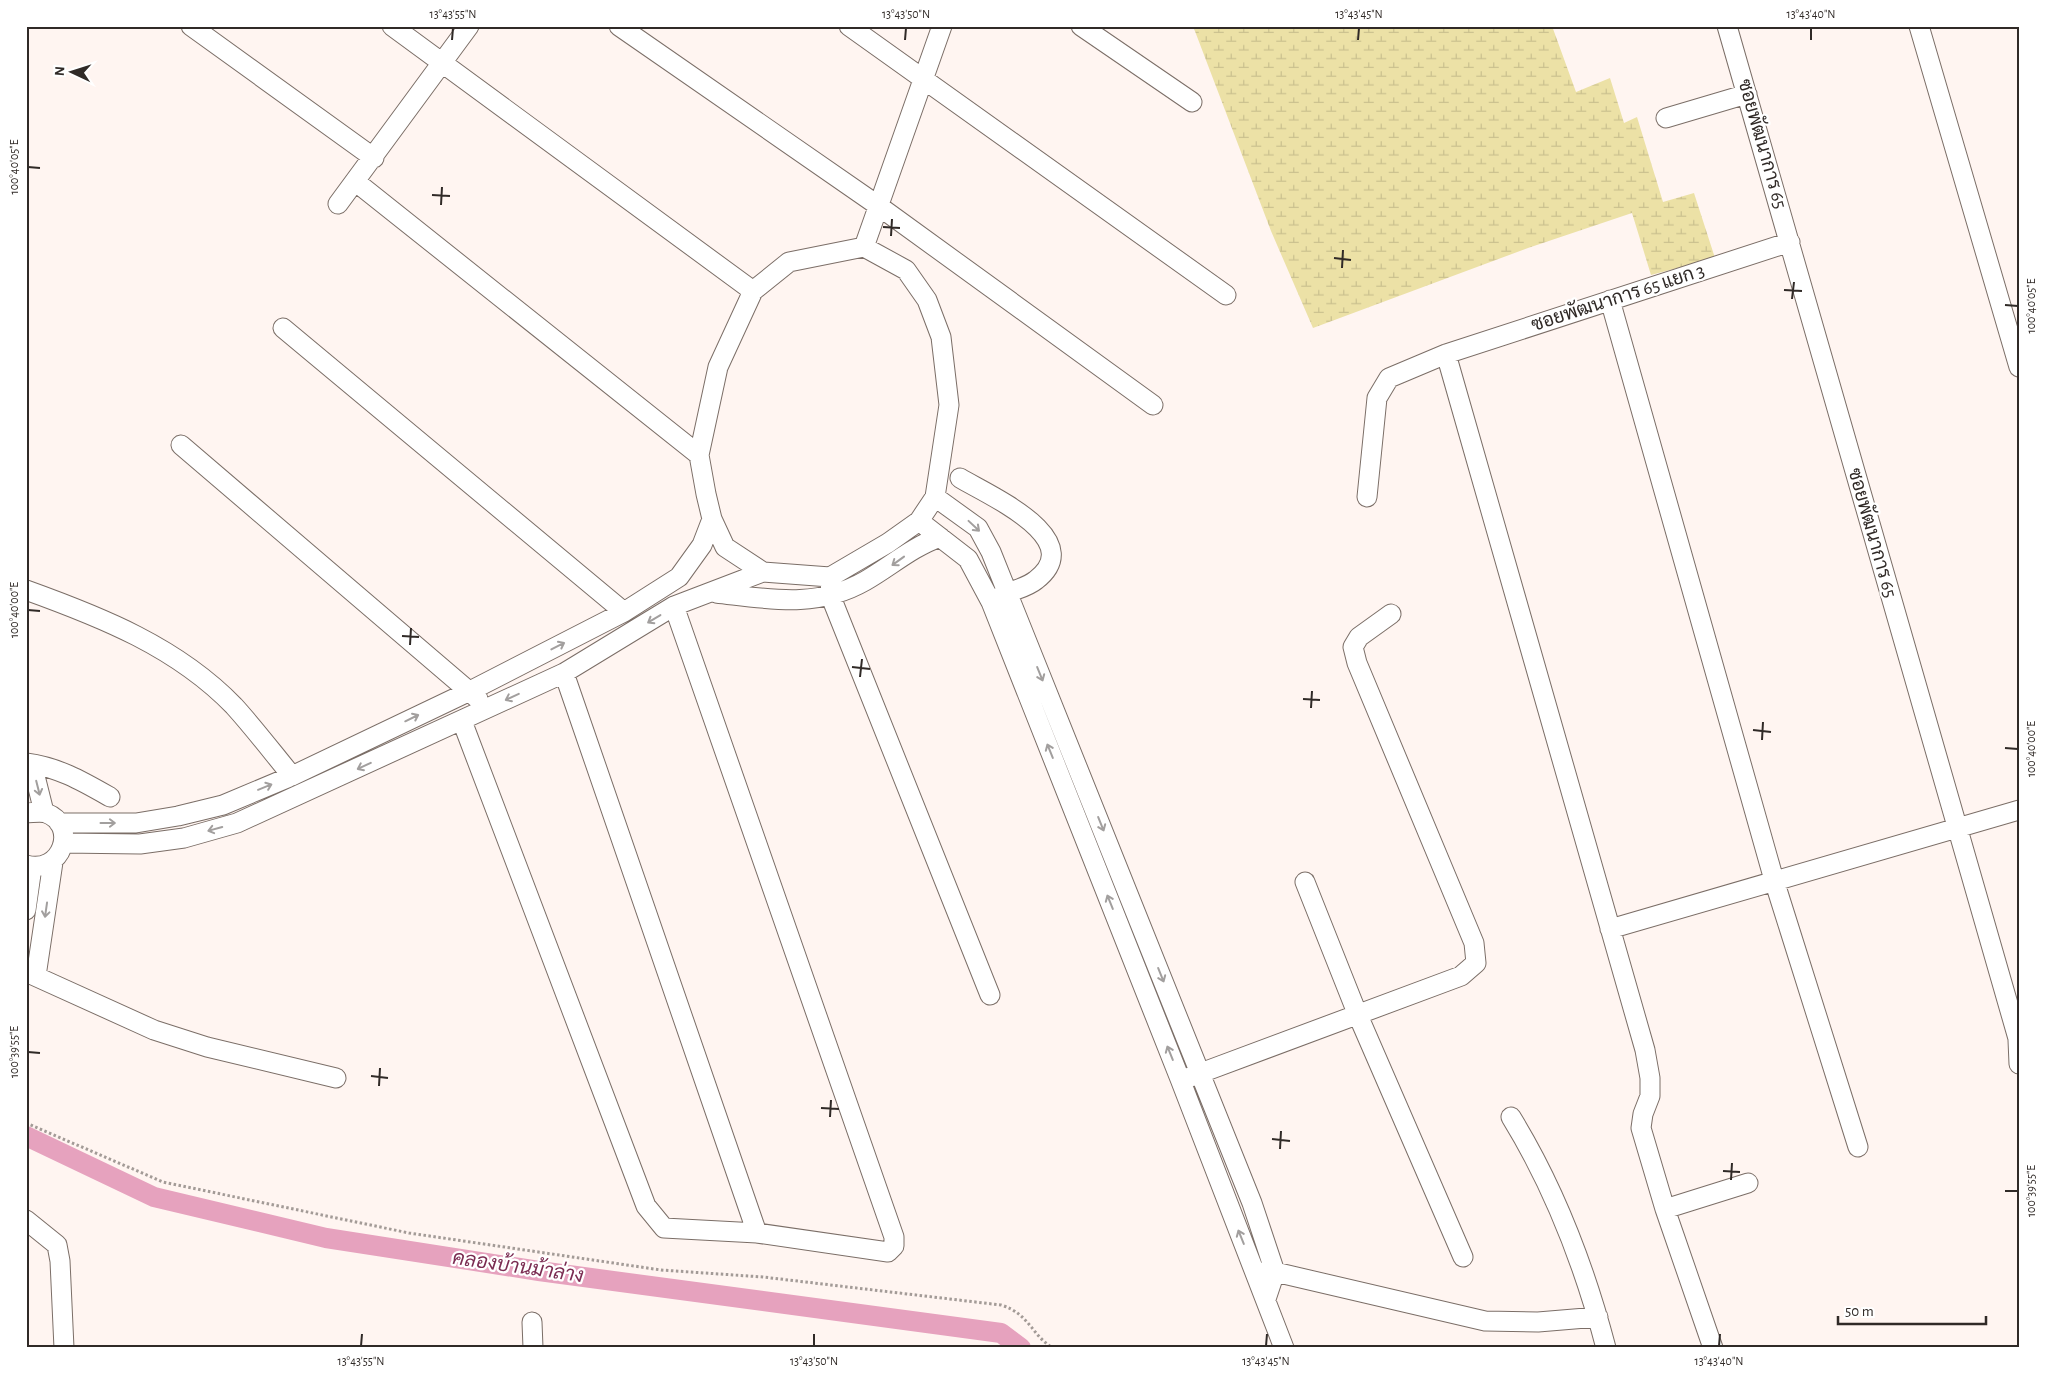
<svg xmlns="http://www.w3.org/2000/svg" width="2045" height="1374" viewBox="0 0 2045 1374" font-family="'Alegreya Sans',Sarabun,sans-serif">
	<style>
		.wetland { fill: url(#wetland-marsh) }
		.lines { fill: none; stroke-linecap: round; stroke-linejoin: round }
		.canal { stroke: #e6a2be; stroke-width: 20 }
		.minor-casing { stroke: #7b6e67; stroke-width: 21 }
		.path { stroke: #a39b97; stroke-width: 3; stroke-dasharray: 2.5 2.5; stroke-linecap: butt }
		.minor { stroke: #fff; stroke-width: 19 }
		.oneway { stroke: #a29f9e }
		.ticks { fill: none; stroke: #302a27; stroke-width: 2 }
		.labels { text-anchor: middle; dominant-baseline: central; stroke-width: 4.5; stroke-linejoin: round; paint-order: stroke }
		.street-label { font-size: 19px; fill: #302a27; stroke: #fff }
		.water-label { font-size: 20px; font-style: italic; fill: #7b2c52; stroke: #fff }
		.neatline { fill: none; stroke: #302a27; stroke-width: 2 }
		.ticks-label { font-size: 12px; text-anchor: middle; fill: #302a27 }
	</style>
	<defs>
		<pattern id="wetland-marsh" width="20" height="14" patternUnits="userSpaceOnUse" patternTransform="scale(1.25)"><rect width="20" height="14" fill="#ece1a6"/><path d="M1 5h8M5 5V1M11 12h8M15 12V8" fill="none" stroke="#cbc18f"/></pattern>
	</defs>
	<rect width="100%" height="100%" fill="#fff5f1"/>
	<!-- wetland -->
	<path class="wetland" d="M1193,26H1552L1576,92L1610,78L1624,123L1637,117L1663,202L1694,193L1715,258L1651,275L1632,213L1528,248L1313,328L1271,231Z"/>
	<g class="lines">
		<!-- canal -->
		<path class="canal" d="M26,1136L154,1197L326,1238L539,1271L1001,1333L1021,1348"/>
		<!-- minor casing -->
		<g class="minor-casing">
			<path id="minor" d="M191,26L374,158
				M392,26L753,291
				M619,26L880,207L1153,405
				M849,26L1226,295
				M1081,26L1192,102
				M1727,26L2019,1042
				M1919,26L2019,367
				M1666,118L1747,94
				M356,182L699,455
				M338,204L469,26
				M864,247L906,270L927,300L941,337L949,405L935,497L919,521L888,543L830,577L763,572L725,547L712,519L706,494L699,455L718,367L753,291L789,262Z
				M864,247L942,26
				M1610,300L1774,880L1858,1147
				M283,328L624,612
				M1446,354L1645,1050L1650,1078V1096L1643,1114L1641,1128L1665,1209L1713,1348
				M181,445L478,699
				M960,478C990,496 1089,539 1036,580C1025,589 1010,590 998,598
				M935,497L978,528L991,552L1252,1203L1275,1272L1266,1299
				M1367,497L1377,398L1389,378L1446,354L1790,242
				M919,521L968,559L991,602L1180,1079L1284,1348
				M830,577L831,597L990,995
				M26,590C101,617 177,647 234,706C254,728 273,753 292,776
				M716,593C769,599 816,609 865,581C891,566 912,547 940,537
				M564,673L757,1233
				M462,721L646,1206L664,1228L757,1233L888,1252L894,1246V1237L674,606
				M26,763C58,767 82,781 110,797
				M32,764L44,812
				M26,813C32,813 40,811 46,813C79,825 62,875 26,865
				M59,823H136L178,816L223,805L292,776L470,691L624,612L679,577L702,545L712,519
				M63,843L140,844L184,838L237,823L564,673L674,606L763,572
				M1305,882L1357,1013L1463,1257
				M26,910L32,867
				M1610,929L2019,810
				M26,972L154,1030L207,1047L336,1078
				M36,976L53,862
				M2018,1040L2019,1064
				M1190,1077L1461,976L1476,963L1474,943L1357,663L1353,647L1359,637L1391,614
				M1511,1117C1554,1187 1585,1268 1606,1348
				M1665,1209L1748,1183
				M26,1220L57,1245L60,1261L64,1348
				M1262,1272H1275L1485,1321L1538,1322L1598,1317
				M532,1322L533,1348"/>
		</g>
		<!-- path -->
		<path class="path" d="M26,1123L163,1182L409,1233L661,1270L763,1277L1001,1305C1030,1314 1031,1335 1053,1348"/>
		<!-- minor -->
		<use href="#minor" class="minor"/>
	</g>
	<!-- one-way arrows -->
	<defs><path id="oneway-shaft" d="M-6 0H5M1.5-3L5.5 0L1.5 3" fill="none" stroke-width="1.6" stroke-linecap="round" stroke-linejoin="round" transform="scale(1.25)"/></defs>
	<g class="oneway">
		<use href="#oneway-shaft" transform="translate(974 526) rotate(43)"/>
		<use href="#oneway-shaft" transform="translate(898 561) rotate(144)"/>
		<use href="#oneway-shaft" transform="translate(654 619) rotate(149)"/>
		<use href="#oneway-shaft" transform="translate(558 646) rotate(-27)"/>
		<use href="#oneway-shaft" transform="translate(1040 674) rotate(68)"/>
		<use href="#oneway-shaft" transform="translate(512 697) rotate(155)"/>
		<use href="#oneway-shaft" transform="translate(412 718) rotate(-26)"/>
		<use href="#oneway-shaft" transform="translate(1050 751) rotate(-112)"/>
		<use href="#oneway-shaft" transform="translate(364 766) rotate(155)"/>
		<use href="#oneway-shaft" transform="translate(265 787) rotate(-22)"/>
		<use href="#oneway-shaft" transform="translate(38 788) rotate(76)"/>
		<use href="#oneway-shaft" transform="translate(108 823)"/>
		<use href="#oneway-shaft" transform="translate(1101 824) rotate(68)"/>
		<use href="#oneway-shaft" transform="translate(215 829) rotate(165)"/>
		<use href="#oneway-shaft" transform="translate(1110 902) rotate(-112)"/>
		<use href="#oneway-shaft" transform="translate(46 910) rotate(98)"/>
		<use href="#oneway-shaft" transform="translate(1161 975) rotate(68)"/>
		<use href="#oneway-shaft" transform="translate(1170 1053) rotate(-112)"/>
		<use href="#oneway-shaft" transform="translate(1241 1237) rotate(-112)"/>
	</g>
	<!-- ticks -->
	<path class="ticks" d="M452,40L453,28M905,40L906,28M1358,40L1359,28M1811,40V28M28,167L40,168M432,195L450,196M441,205L442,187M883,227L900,228M891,236L892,219M1334,258L1351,260M1342,268L1343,250M1784,290L1802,291M1792,299L1794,282M2005,305L2018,306M28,610L40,611M402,636L419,637M410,645L411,628M852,667L870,669M860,677L862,659M1303,699L1320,700M1311,708L1312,691M1753,730L1771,732M1762,740L1763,722M2005,748L2018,749M28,1052L40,1053M371,1076L388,1078M379,1086L380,1068M821,1108L839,1109M830,1117L831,1100M1272,1139L1290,1141M1280,1149L1281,1131M1723,1171L1740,1172M1731,1180L1732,1163M2005,1191H2018M361,1346L362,1334M814,1346V1334M1266,1346L1267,1334M1719,1346L1720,1334"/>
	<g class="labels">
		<!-- street labels -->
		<g class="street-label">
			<text transform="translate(1762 144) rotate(74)">ซอยพัฒนาการ 65</text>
			<text transform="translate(1618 298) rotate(-18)">ซอยพัฒนาการ 65 แยก 3</text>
			<text transform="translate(1872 533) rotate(74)">ซอยพัฒนาการ 65</text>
		</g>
		<!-- water labels -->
		<g class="water-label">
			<text transform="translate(518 1267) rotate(8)">คลองบ้านม้าล่าง</text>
		</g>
	</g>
	<!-- border -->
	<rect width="2045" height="1374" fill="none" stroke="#ffffff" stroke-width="55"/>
	<!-- north arrow -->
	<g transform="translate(72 72) rotate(274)" stroke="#ffffff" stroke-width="4" paint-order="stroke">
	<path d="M0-4L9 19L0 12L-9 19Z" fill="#302a27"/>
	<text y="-8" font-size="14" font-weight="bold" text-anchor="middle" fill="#302a27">N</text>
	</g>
	<!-- scale -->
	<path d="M1838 1316v8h148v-8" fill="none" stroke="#302a27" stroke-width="2.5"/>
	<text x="1845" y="1316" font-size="15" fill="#302a27" stroke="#ffffff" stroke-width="4" paint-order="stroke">50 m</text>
	<rect x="28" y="28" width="1990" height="1318" class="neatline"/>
	<g class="ticks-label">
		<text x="453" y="18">13°43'55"N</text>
		<text x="906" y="18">13°43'50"N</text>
		<text x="1359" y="18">13°43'45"N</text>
		<text x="1811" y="18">13°43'40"N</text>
		<text transform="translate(14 167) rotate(-90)" y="4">100°40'05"E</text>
		<text transform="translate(2031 306) rotate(-90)" y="4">100°40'05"E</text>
		<text transform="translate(14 610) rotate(-90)" y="4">100°40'00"E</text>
		<text transform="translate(2031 749) rotate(-90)" y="4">100°40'00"E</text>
		<text transform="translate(14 1052) rotate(-90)" y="4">100°39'55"E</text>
		<text transform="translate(2031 1191) rotate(-90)" y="4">100°39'55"E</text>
		<text x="361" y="1365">13°43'55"N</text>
		<text x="814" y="1365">13°43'50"N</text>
		<text x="1266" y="1365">13°43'45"N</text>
		<text x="1719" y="1365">13°43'40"N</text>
	</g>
</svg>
